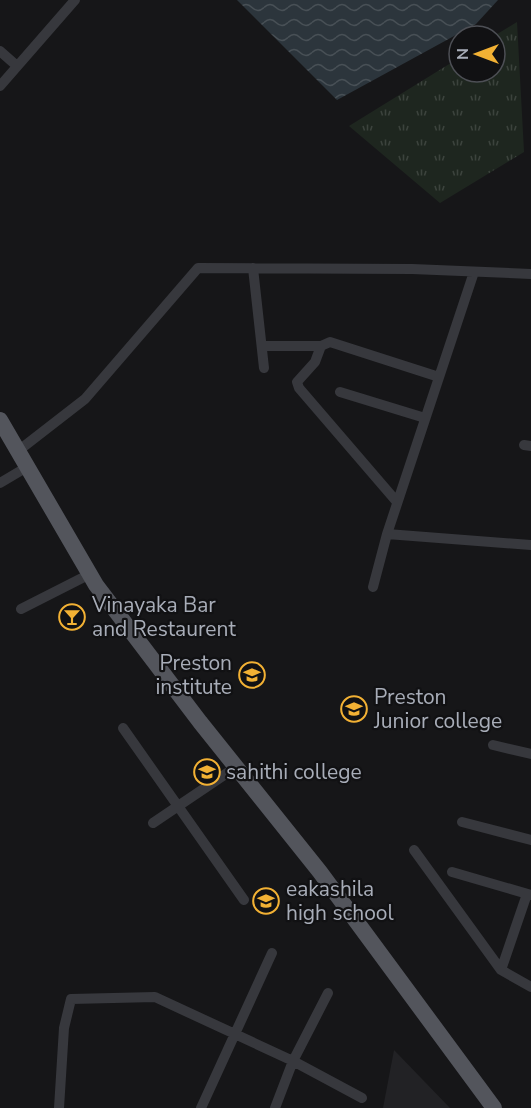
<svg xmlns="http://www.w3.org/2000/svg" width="531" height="1108" viewBox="0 0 531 1108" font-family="'Nunito Sans',sans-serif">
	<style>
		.built { fill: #222225 }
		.grass { fill: url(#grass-tufts) }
		.water { fill: url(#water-waves) }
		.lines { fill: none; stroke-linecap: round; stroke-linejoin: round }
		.minor { stroke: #37383d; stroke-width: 10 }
		.primary { stroke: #53555c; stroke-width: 16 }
		.labels { text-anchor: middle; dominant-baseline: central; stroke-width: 4.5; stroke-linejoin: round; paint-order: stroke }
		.poi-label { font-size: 21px; fill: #a8adb8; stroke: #111113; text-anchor: start }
	</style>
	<defs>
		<pattern id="grass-tufts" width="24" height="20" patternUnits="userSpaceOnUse" patternTransform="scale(1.5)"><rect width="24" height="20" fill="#1e261f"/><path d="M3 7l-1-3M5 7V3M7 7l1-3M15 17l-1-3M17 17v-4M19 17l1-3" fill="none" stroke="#3c433d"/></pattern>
		<pattern id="water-waves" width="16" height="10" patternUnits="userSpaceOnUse" patternTransform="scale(1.5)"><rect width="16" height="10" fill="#2c353c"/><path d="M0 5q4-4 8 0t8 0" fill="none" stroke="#485056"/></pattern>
	</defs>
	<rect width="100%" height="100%" fill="#161618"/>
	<!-- built -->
	<path class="built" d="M394,1050L450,1108H383Z"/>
	<!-- grass -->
	<path class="grass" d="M517,22L524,152L440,203L349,126L459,58V72H495L494,36Z"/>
	<!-- water -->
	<path class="water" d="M237,0H498L476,24L337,100Z"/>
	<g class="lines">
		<!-- minor -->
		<path class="minor" d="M0,51L17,66
			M0,86L75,0
			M253,268L264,368
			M262,346H321L315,362L297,382L299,388L397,502
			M321,346L330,342L439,377
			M340,392L425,418
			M524,445L531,446
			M18,451L85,399L198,268L412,269L531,274
			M0,483L27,467
			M387,534L531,545
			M373,587L387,534L474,272
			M21,609L90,574
			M123,728L244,900
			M493,745L531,754
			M462,822L531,840
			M153,823L236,767
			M414,850L501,970L531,987
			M452,872L531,895
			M501,970L527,894
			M59,1108L64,1028L71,999L155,997L293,1061L362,1098
			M201,1108L272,953
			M275,1108L293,1061L328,993"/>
		<!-- primary -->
		<path class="primary" d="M0,420L96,585L200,722L320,872L494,1108"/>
	</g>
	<!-- icons -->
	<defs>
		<g id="bar-ring" transform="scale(1.35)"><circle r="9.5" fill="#111113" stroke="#f2b134" stroke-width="1.5"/><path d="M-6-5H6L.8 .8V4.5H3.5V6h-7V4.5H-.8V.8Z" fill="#f2b134"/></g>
		<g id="university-ring" transform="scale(1.35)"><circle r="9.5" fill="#111113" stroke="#f2b134" stroke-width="1.5"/><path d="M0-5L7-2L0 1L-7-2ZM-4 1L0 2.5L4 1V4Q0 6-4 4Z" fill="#f2b134"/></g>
		<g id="school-ring" transform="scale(1.35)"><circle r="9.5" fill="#111113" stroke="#f2b134" stroke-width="1.5"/><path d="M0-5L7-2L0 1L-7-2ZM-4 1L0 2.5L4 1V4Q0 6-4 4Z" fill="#f2b134"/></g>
	</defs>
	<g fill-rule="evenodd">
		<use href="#bar-ring" x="72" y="617"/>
		<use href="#university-ring" x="252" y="675"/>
		<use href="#university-ring" x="354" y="709"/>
		<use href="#university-ring" x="207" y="772"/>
		<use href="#school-ring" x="266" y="901"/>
	</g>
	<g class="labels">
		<!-- poi labels -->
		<g class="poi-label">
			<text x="92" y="605">Vinayaka Bar<tspan x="92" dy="24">and Restaurent</tspan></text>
			<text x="232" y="663" text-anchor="end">Preston<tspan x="232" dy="24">institute</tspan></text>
			<text x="374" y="697">Preston<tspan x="374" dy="24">Junior college</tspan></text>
			<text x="226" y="772">sahithi college</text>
			<text x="286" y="889">eakashila<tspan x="286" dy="24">high school</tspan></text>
		</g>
	</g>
	<!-- north arrow -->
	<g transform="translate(477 54) rotate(270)"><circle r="28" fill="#111113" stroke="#4d4f55" stroke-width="1.5"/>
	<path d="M0-4.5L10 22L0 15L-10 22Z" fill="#f2b134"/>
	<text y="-9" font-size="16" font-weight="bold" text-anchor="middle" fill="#a8adb8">N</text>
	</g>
</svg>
